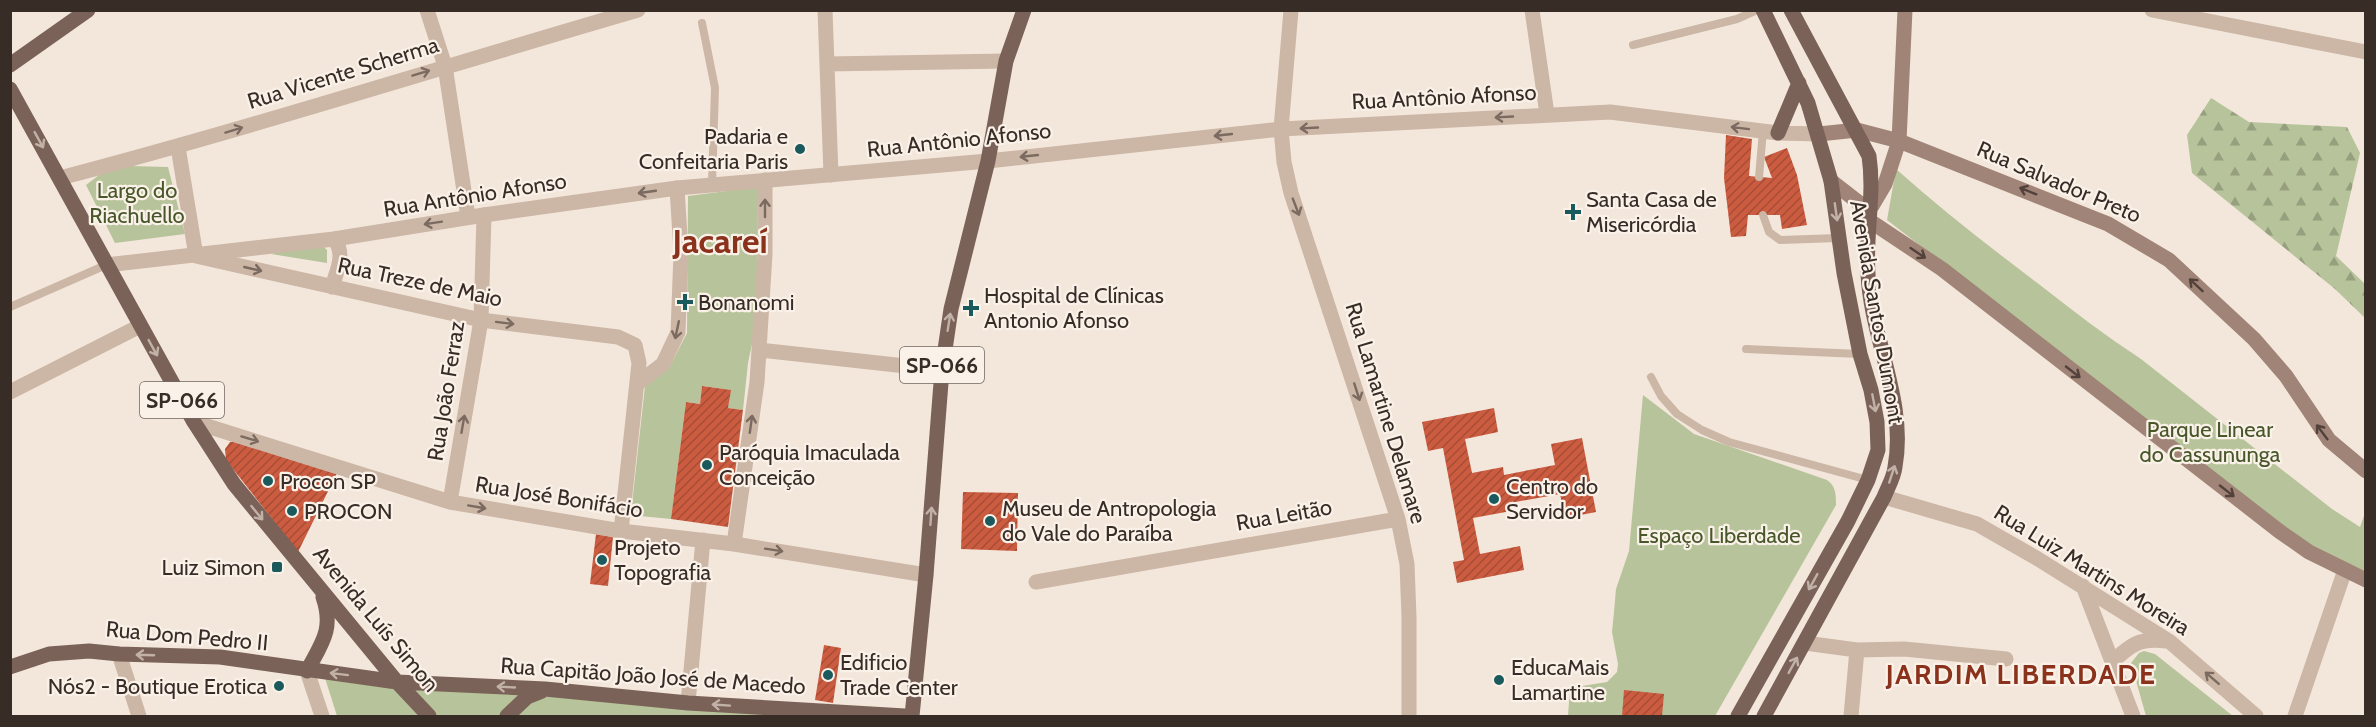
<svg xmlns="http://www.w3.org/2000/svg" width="2376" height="727" viewBox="0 0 2376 727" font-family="Cabin,sans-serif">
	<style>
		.green { fill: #b7c39a }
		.forest { fill: url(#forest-firs) }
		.building { fill: url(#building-hatch) }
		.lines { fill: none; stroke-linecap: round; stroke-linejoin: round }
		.service { stroke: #ccb6a6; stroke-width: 8 }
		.minor { stroke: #ccb6a6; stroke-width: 15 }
		.tertiary { stroke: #ccb6a6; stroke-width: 15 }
		.secondary { stroke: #a08477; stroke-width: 15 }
		.primary { stroke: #7b6258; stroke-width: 15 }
		.oneway { stroke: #7b6a60 }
		.oneway2 { stroke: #c1b1a7 }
		.oneway3 { stroke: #52423b }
		.poi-dot { fill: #1b5a5c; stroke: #faf1e8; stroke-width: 2 }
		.labels { text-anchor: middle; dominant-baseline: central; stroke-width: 4.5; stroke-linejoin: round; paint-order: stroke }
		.shield { fill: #faf1e8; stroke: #726761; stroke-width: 1.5 }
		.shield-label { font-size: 21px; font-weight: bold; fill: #382c27 }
		.street-label { font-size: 22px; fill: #382c27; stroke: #faf1e8 }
		.poi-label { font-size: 22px; fill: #382c27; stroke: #faf1e8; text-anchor: start }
		.park-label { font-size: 22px; fill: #48572a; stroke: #faf1e8 }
		.district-label { font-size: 28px; font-weight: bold; letter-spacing: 1.5px; fill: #8b321c; stroke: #faf1e8 }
		.town-label { font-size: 34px; font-weight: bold; fill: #8b321c; stroke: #faf1e8 }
	</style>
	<defs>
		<pattern id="forest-firs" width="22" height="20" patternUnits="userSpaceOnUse" patternTransform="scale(1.5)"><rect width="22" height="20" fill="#b7c39a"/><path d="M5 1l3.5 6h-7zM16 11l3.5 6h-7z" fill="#969f7e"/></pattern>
		<pattern id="building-hatch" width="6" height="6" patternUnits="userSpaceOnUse" patternTransform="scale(1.5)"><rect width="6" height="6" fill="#cc5c40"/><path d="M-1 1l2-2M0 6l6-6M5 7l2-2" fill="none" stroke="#a74c36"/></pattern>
	</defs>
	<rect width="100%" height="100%" fill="#f3e7db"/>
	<!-- green -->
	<path class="green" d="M130,166L168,167L185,234L115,243L86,185L103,172Z
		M1896,169C1942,210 1991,248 2040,285C2073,311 2106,336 2141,359L2332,509L2360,527L2365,513V571L2310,548L1887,220Z
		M758,187L757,320L748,363L743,410L728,408L730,390L702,386L700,404L686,402L671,519L640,516L632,504L645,386L669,368L687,333L688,196Z
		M320,243L327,250V263L271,254Z
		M1643,395L1694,434L1827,480C1836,486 1836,495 1836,505L1715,716H1568L1570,688L1607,682L1617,672L1618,664L1612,632L1614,612L1616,589L1629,551Z
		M2144,651L2155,654L2233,716H2146L2131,663L2139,653Z
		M325,678L793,716H337Z"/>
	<!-- forest -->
	<path class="forest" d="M2211,98L2249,122L2347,127L2360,153L2336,256L2365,284V318L2335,289L2192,173L2187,135Z"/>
	<!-- building -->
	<path class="building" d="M1726,135L1752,139L1749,176L1772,178L1764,157L1787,148L1797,175L1807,225L1782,229L1780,215H1748L1746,236L1731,237L1724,178Z
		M702,386L731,390L728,408L743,410L728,527L671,519L686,402L700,404Z
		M1494,408L1498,432L1465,439L1472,473L1503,467L1504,475L1555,465L1551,444L1582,438L1596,512L1565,518L1560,494L1510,503L1511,511L1473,518L1480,554L1520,546L1524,570L1457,583L1453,562L1464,560L1443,448L1428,451L1422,422Z
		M239,441L339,469L298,552L226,460L225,449L230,442Z
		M963,492L1018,493L1017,551L961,549Z
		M596,534L613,537L608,586L590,584Z
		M824,645L841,648L833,703L815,700Z
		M1624,690L1664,694L1662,716H1622Z"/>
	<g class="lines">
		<!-- service -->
		<path class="service" d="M702,23L715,88L712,185
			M1633,45L1737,19L1757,10
			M1759,177L1763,131
			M1763,215L1769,232L1780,240L1839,238
			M10,307L106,265
			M1746,349L1860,354
			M1651,377L1661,396L1677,414L1702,430L1729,442L1868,480"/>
		<!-- minor -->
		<path class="minor" d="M825,10L831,175
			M1291,10L1281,129L1284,162L1291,193L1398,519L1407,564L1409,617V716
			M1532,10L1547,114
			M2152,10L2366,52
			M827,64L1006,61
			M178,147L196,256L481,320L618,337L635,345L639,363L621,531
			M60,178C254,127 445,66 638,10
			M332,287C337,270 346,254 334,239
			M760,350L942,370
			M637,384L663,364L678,332L681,253L677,188
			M10,392L140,326
			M194,422L450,502L621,531L734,544L926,575
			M1884,497L1977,524L2038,559L2169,641L2256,716
			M450,502L481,320L484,215
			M734,544L757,382L765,254V180
			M1036,582L1398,519
			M2083,586L2133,716
			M1805,643L1857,650L1904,649L2006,659
			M119,654L139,716
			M2113,661C2132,644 2139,638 2166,641
			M688,703L703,540
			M1851,716L1857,650
			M2295,716L2345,570"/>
		<!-- tertiary -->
		<path class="tertiary" d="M427,10L445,66L468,217
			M106,265L334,239L484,215L677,188L988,161L1281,129L1610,112L1778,133L1819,134
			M307,671L322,716"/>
		<!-- secondary -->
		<path class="secondary" d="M1819,134L1857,130L1899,141L2108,224L2169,260L2254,339L2286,376L2329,440L2366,471
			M1831,181L1858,202L1870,221L1942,269L2279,531L2309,552L2366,580
			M1872,206L1885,184L1899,141L1905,10"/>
		<!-- primary -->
		<path class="primary" d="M10,65L88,10
			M10,89L194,422L234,484L397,682L429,716
			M1778,133L1799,83
			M10,667L49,654L89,651L119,654L220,657L397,682L545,689L688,703L905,716
			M307,671C322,643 334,629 323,597
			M507,716L527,697L542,691
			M912,716L926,575L942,370L951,309L988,161L1006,61L1024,10
			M1738,716L1848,521L1868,480L1878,450L1877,422L1871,390L1860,354L1844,273L1831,181L1808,103L1763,10
			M1764,716L1884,497C1888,487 1894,477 1895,467C1907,401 1871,339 1868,274C1865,234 1875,196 1869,156L1791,10"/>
	</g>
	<!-- one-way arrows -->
	<defs><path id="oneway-shaft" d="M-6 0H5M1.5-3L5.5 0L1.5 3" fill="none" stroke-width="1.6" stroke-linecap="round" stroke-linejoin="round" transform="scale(1.5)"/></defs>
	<g class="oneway">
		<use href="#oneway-shaft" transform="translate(421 73) rotate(-17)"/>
		<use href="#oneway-shaft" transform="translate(1504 117) rotate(177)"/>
		<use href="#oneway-shaft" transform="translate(1309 128) rotate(177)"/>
		<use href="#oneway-shaft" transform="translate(1740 128) rotate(-173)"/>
		<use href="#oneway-shaft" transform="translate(234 130) rotate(-17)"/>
		<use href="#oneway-shaft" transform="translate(1223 135) rotate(174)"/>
		<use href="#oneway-shaft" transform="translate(1029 156) rotate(174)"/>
		<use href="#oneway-shaft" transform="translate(647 192) rotate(172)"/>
		<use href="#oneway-shaft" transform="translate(1296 207) rotate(69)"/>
		<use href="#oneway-shaft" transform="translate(765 208) rotate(-90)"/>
		<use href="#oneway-shaft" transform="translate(433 223) rotate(171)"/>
		<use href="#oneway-shaft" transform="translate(253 269) rotate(13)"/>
		<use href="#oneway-shaft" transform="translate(505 323) rotate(7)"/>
		<use href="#oneway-shaft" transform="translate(677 330) rotate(102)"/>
		<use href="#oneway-shaft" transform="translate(1357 392) rotate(72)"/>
		<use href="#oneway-shaft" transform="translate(463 424) rotate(-80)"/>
		<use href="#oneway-shaft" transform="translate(751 424) rotate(-82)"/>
		<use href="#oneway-shaft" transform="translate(250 439) rotate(17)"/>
		<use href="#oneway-shaft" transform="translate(477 507) rotate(10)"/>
		<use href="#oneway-shaft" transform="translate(774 550) rotate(9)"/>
		<use href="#oneway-shaft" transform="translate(2212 678) rotate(-139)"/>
	</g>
	<g class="oneway2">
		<use href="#oneway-shaft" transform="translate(39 140) rotate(61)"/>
		<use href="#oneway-shaft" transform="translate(1836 212) rotate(82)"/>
		<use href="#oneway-shaft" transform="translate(949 322) rotate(-81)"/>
		<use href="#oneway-shaft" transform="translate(153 348) rotate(61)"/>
		<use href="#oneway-shaft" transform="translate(1874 403) rotate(79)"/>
		<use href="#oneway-shaft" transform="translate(1892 474) rotate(-72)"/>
		<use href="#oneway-shaft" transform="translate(257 513) rotate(51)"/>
		<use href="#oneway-shaft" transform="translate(931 516) rotate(-86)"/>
		<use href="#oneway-shaft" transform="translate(1813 582) rotate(119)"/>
		<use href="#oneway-shaft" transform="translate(145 655) rotate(-178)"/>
		<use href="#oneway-shaft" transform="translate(1793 665) rotate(-61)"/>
		<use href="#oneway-shaft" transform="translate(339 674) rotate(-173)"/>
		<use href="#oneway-shaft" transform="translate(506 687) rotate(-177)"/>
		<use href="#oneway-shaft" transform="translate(721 705) rotate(-176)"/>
	</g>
	<g class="oneway3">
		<use href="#oneway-shaft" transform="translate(2028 191) rotate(-158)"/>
		<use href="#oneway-shaft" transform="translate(1918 253) rotate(34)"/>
		<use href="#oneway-shaft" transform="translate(2196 285) rotate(-137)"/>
		<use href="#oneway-shaft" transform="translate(2073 372) rotate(38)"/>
		<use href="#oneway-shaft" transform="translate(2322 432) rotate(-127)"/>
		<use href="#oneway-shaft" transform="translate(2227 491) rotate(38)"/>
	</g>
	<!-- markers -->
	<g class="poi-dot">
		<circle cx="800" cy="149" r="6"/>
		<path d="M1570 203h6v6h6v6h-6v6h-6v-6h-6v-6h6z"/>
		<path d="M682 293h6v6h6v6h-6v6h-6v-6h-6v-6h6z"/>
		<path d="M968 299h6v6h6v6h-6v6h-6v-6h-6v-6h6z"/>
		<circle cx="707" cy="465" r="6"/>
		<circle cx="268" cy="481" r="6"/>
		<circle cx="1494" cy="499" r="6"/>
		<circle cx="292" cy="511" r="6"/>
		<circle cx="990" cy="521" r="6"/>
		<circle cx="602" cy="560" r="6"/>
		<rect x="271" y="561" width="12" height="12" rx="3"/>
		<circle cx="828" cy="675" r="6"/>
		<circle cx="1499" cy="680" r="6"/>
		<circle cx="279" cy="686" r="6"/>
	</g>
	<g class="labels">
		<!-- shield labels -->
		<g class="shield">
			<rect x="900" y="347" width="84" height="36" rx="4.5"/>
			<rect x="140" y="382" width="84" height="36" rx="4.5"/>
		</g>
		<g class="shield-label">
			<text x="942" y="365">SP-066</text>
			<text x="182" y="400">SP-066</text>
		</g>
		<!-- street labels -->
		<g class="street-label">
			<text transform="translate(343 73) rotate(-17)">Rua Vicente Scherma</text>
			<text transform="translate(1444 97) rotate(-3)">Rua Antônio Afonso</text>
			<text transform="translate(959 140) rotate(-6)">Rua Antônio Afonso</text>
			<text transform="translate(2059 182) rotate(23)">Rua Salvador Preto</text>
			<text transform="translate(475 195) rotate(-9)">Rua Antônio Afonso</text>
			<text transform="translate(420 282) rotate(12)">Rua Treze de Maio</text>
			<text transform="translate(1877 312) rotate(80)">Avenida Santos Dumont</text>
			<text transform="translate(446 391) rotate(-81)">Rua João Ferraz</text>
			<text transform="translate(1386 413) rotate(73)">Rua Lamartine Delamare</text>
			<text transform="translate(559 497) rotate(9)">Rua José Bonifácio</text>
			<text transform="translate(1284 515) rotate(-10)">Rua Leitão</text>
			<text transform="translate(2092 570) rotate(32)">Rua Luiz Martins Moreira</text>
			<text transform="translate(376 619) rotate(50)">Avenida Luís Simon</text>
			<text transform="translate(187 636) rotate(5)">Rua Dom Pedro II</text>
			<text transform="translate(653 676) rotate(4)">Rua Capitão João José de Macedo</text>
		</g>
		<!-- poi labels -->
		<g class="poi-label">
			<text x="788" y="136" text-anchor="end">Padaria e<tspan x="788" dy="25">Confeitaria Paris</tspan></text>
			<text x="1586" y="199">Santa Casa de<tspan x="1586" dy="25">Misericórdia</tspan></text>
			<text x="984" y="295">Hospital de Clínicas<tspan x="984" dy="25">Antonio Afonso</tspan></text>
			<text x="698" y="302">Bonanomi</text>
			<text x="719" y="452">Paróquia Imaculada<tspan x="719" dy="25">Conceição</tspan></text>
			<text x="280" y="481">Procon SP</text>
			<text x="1506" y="486">Centro do<tspan x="1506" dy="25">Servidor</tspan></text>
			<text x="1002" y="508">Museu de Antropologia<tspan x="1002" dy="25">do Vale do Paraíba</tspan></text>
			<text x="304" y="511">PROCON</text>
			<text x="614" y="547">Projeto<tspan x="614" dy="25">Topografia</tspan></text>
			<text x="265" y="567" text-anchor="end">Luiz Simon</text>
			<text x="840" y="662">Edificio<tspan x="840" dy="25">Trade Center</tspan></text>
			<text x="1511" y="667">EducaMais<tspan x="1511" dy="25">Lamartine</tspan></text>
			<text x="267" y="686" text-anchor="end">Nós2 - Boutique Erotica</text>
		</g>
		<!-- park labels -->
		<g class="park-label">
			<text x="137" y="190">Largo do<tspan x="137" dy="25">Riachuello</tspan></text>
			<text x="2210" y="429">Parque Linear<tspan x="2210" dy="25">do Cassununga</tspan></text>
			<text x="1719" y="535">Espaço Liberdade</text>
		</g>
		<!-- district labels -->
		<g class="district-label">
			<text x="2021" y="674">JARDIM LIBERDADE</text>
		</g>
		<!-- town labels -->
		<g class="town-label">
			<text x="720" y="241">Jacareí</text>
		</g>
	</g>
	<!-- border -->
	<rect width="2376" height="727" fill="none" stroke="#382c27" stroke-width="24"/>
</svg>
